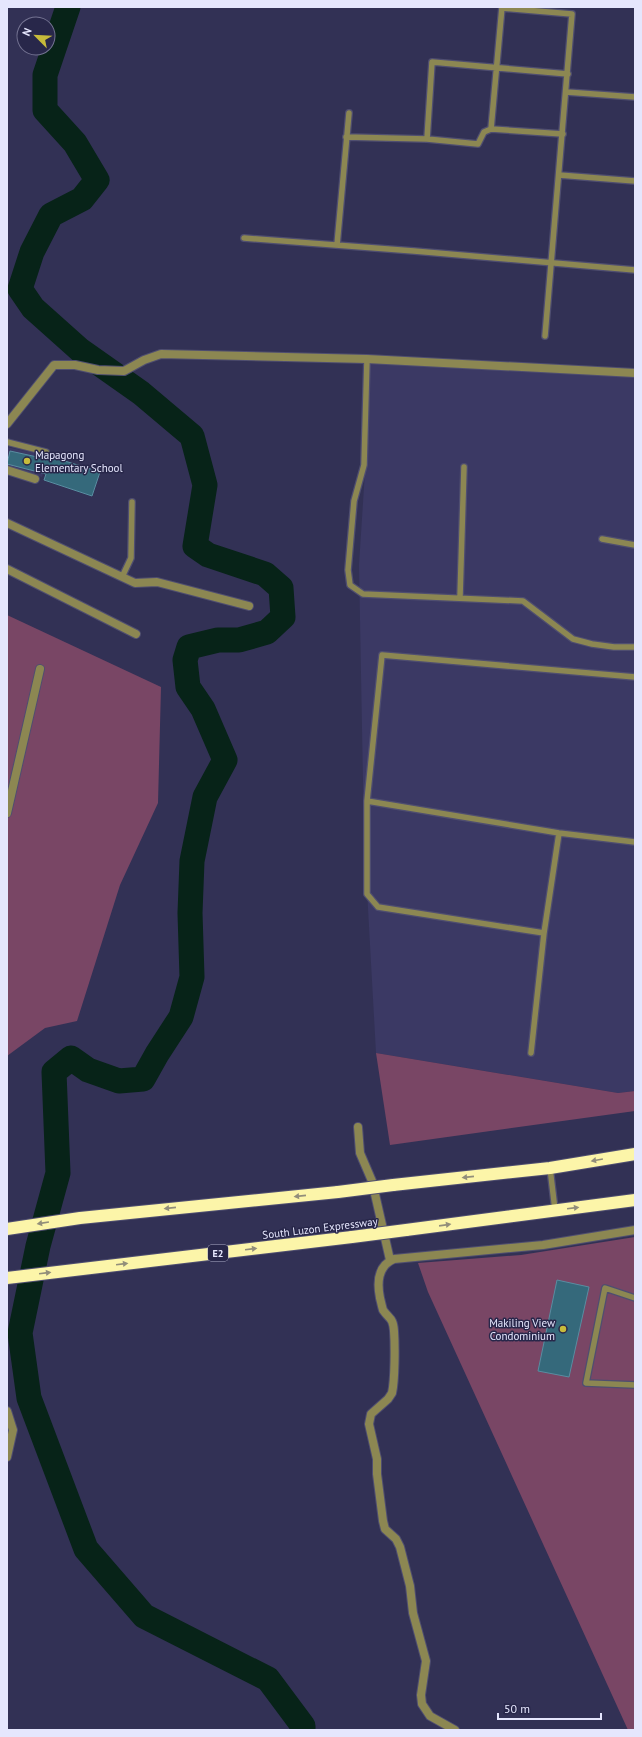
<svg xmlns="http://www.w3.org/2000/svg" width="642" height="1737" viewBox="0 0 642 1737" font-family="'PT Sans',sans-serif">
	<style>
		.built { fill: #3b3964 }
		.green { fill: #794665 }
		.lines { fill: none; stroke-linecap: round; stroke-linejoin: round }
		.river { stroke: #072318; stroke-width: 25 }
		.building { fill: #35697b; stroke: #598da1 }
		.service-casing { stroke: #4f4e70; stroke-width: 8 }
		.minor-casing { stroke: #4f4e70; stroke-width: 10 }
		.motorway-casing { stroke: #4f4e70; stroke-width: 14 }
		.service { stroke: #8c8752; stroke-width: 5.5 }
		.minor { stroke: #8c8752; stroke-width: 8 }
		.motorway { stroke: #fcf5a9; stroke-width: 12 }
		.motorway-bridge-casing { stroke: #4f4e70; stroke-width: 14; stroke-linecap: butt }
		.motorway-bridge { stroke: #fcf5a9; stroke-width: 12 }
		.oneway { fill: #928e7a }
		.poi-dot { fill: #c7bb3b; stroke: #28274a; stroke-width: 1.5 }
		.labels { text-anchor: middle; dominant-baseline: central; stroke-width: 3; stroke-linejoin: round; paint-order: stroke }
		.shield { fill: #28274a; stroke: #acadc7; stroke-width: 1 }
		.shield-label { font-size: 10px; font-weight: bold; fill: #e5e6fd }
		.poi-label { font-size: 11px; fill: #e5e6fd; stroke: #28274a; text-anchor: start }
		.street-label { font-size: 11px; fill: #e5e6fd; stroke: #28274a }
	</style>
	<rect width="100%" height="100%" fill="#323155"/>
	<!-- built -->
	<path class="built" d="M370,363L591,375L635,369V1091L618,1093L376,1053L364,836L359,565L366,456Z
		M7,447L49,456L42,477L7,466Z"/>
	<!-- green -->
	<path class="green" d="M7,615L161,687L158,803L120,885L77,1021L45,1028L7,1056Z
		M376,1053L618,1093L635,1091V1111L390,1145Z
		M635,1237V1730H628L428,1292L418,1263L521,1255Z"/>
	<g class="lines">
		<!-- river -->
		<path class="river" d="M68,7L45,75V110L75,143L97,180L82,199L51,215L32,252L20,289L33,308L80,350L141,393L192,436L205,485L195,546L208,555L265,574L281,588L283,617L267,632L239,640H218L189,647L185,660L188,687L203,709L225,760L205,797L192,861L190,913L192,977L181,1017L157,1054L143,1079L119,1081L88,1070L71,1058L54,1072L58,1173L38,1246L20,1333L29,1398L86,1549L144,1616L268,1679L303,1726V1730"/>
	</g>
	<!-- building -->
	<path class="building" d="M10,451L51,460L52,457L100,472L92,496L44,480L46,474L7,464Z
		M557,1280L589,1287L569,1377L538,1371Z"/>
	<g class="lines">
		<!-- service casing -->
		<g class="service-casing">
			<path id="service" d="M502,8L572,14L545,336
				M566,92L635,97
				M491,129L502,7
				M346,137L427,139L478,144L484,132L491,129L563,134
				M427,139L432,62L568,74
				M559,175L635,181
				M244,238L414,251L635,270
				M337,245L349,113
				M367,359L364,465L354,501L348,570L350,585L363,594L523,601L573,639L592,644L614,647H635
				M7,442L46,452
				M602,539L635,545
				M122,577L131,558L132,502
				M460,597L464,467
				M367,801L559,833L635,842
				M544,933L378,907L367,894V801L382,655L635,677
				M531,1053L544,933L559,833
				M550,1168L555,1210
				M635,1298L605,1288L586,1383L635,1385"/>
		</g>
		<!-- minor casing -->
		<g class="minor-casing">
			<path id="minor" d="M7,424L54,365H75L98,370L124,371L144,360L161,354L367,359L635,373
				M7,470L35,479
				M7,523L135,583L157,582L249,606
				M7,569L136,634
				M7,813L40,669
				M358,1127L360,1153L372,1181L390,1260
				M7,1411L13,1430L7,1457
				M455,1730L430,1716L422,1704L421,1695L426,1661L413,1613L410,1586L400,1547L396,1539L385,1529L383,1521L377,1474V1459L369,1424L371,1414L388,1399L392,1393C395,1380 395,1345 394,1331C393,1317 389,1319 383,1310C382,1307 381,1302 380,1298C377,1283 377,1266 394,1259L543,1245L635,1230"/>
		</g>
		<!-- motorway casing -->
		<g class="motorway-casing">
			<path id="motorway" d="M393,1185L550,1168L635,1154
				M7,1229L80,1218L338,1192
				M406,1230L635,1200
				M7,1278L352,1237"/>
		</g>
		<!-- service -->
		<use href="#service" class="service"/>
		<!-- minor -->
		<use href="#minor" class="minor"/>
		<!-- motorway -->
		<use href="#motorway" class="motorway"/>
		<!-- motorway-bridge casing -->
		<g class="motorway-bridge-casing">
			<path id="motorway-bridge" d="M338,1192L393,1185
				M352,1237L406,1230"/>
		</g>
		<!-- motorway-bridge -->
		<use href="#motorway-bridge" class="motorway-bridge"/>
	</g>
	<!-- one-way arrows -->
	<defs><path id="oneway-solid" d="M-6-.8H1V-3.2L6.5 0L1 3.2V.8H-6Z"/></defs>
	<g class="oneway">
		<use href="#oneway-solid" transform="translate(597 1160) rotate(170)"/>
		<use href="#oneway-solid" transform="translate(468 1177) rotate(174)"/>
		<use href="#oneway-solid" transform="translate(300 1196) rotate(174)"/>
		<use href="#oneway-solid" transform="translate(170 1208) rotate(174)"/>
		<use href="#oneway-solid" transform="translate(573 1208) rotate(-7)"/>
		<use href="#oneway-solid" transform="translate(43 1223) rotate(171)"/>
		<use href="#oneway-solid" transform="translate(445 1225) rotate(-8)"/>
		<use href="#oneway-solid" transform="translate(251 1249) rotate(-7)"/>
		<use href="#oneway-solid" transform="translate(122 1264) rotate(-7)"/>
		<use href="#oneway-solid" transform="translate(45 1273) rotate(-7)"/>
	</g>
	<!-- markers -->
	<g class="poi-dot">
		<circle cx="27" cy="461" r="4"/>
		<circle cx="563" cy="1329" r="4"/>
	</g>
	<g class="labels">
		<!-- shield labels -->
		<rect class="shield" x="208" y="1245" width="20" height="16" rx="3"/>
		<g class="shield-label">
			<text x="218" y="1253">E2</text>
		</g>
		<!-- poi labels -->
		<g class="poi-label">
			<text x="35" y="455">Mapagong<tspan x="35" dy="13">Elementary School</tspan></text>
			<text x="555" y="1323" text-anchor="end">Makiling View<tspan x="555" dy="13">Condominium</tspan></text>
		</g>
		<!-- street labels -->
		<g class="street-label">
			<text transform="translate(320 1228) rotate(-7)">South Luzon Expressway</text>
		</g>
	</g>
	<!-- border -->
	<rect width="642" height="1737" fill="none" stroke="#e5e6fd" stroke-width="16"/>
	<!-- north arrow -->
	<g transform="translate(36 36) rotate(294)"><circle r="19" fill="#28274a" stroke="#747392"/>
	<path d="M0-3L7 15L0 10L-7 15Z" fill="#c7bb3b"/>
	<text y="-6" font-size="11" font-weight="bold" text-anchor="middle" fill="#e5e6fd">N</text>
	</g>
	<!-- scale -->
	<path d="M498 1713v6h103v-6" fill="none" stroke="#e5e6fd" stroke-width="2"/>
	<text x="504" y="1713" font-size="12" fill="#e5e6fd" stroke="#28274a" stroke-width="3" paint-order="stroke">50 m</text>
</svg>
